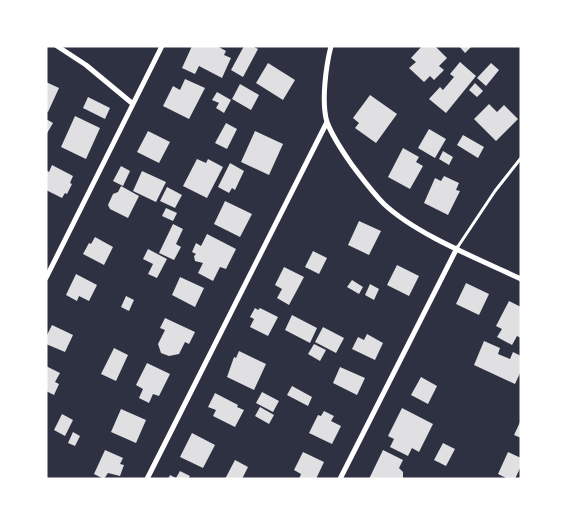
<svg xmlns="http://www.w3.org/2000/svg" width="567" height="525" viewBox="0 0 567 525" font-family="'DM Sans',sans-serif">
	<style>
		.building { fill: #e0e0e3 }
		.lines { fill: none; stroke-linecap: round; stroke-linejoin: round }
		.service { stroke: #fff; stroke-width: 3 }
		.minor { stroke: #fff; stroke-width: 5 }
	</style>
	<rect width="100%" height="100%" fill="#2d3142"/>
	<!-- building -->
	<path class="building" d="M192,46H217L226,51L224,55L231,58L222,78L199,66L195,74L182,68Z
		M244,46H252L258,49L243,77L231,70Z
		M422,46H435L447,58L439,66L444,70L434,80L430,76L424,82L409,68L416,62L411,58Z
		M459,46H472L465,53Z
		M460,62L476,76L446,113L429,99L440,87L443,90L454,77L450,74Z
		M268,63L295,80L283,100L256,83Z
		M491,63L499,70L486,86L477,78Z
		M185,79L205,88L189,119L163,106L173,86L180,90Z
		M46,82L59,88L48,112L46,111Z
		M475,83L483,91L477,97L469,90Z
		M240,84L259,95L251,110L232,99Z
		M217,92L231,100L224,113L216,108L219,103L212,100Z
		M370,95L397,114L376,143L355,128L359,123L353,118Z
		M88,97L110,108L105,119L83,108Z
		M489,104L497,112L504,105L518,119L496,141L474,119Z
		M75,116L100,128L86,159L61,147Z
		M46,119L53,123L46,135Z
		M226,123L237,129L227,149L215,143Z
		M429,129L446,139L435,158L418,148Z
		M148,131L170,142L159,163L137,152Z
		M255,131L283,144L269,175L241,162Z
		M463,135L484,147L478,158L457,145Z
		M403,148L419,157L416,162L423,166L410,189L388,177Z
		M443,151L453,157L449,165L439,159Z
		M197,159L206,163L208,159L223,167L207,198L183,186Z
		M230,163L244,171L235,190L232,188L229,193L218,187Z
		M52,165L73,176L70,183L72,184L67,194L65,193L62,198L46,190V170L49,172Z
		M121,166L130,171L123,186L113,181Z
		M142,171L166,182L156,202L133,191Z
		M444,176L459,183L456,190L460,191L448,215L424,203L435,178L441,181Z
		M121,186L139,196L128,218L110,209L108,205L113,194L118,192Z
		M167,187L182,195L175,208L160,201Z
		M225,201L252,214L240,237L214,224Z
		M166,208L177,213L173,221L162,216Z
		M359,221L381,231L369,255L348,245Z
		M173,224L183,229L176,244L181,247L174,260L159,253Z
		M207,234L236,249L226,269L220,267L213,281L198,273L203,263L195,261L194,256L196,254L192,252L196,243L201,246Z
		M95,237L113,247L104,265L83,254L89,243L91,244Z
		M148,249L167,259L157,278L148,274L153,264L143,259Z
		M313,251L327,258L319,274L305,267Z
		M397,265L419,276L409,296L387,285Z
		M284,267L304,277L289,305L277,298L282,289L275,285Z
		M76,274L97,285L89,301L79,296L77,301L66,295Z
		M180,277L204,288L195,307L172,295Z
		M352,280L363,287L359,294L347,287Z
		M466,283L489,294L479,315L456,304Z
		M370,284L379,289L374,300L365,295Z
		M126,296L134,300L129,311L121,307Z
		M509,301L521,307V338L517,336L512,345L497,337L502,329L496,326Z
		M255,308L258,310L260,308L278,317L268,336L250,327L254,319L250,317Z
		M292,315L317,328L310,343L285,330Z
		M165,318L195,332L189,344L185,342L179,354L169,356L161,353L158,344L165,330L160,328Z
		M52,325L73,335L65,352L46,344V337Z
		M323,327L344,338L336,353L315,342Z
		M367,334L383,343L375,360L352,349L358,337L364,340Z
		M484,341L500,348L498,354L510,359L513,352L521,356V371L515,384L474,365Z
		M314,344L326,350L320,361L308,354Z
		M114,348L128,355L116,381L101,374Z
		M239,351L266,364L254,390L227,377L234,357L236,358Z
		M147,363L170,374L159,396L153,394L149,403L139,398L143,389L136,385Z
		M46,366L60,373L55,382L59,384L54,395L46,391Z
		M340,367L365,378L357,395L333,383Z
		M421,377L437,386L428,404L411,395Z
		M292,386L312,397L308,406L287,395Z
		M262,392L279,401L273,412L256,403Z
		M215,393L238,405L237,407L244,410L235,427L213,416L216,410L208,407Z
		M260,407L274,415L269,424L255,416Z
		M402,408L433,424L419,452L412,448L408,456L390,447L394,439L388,436Z
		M121,409L146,420L136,443L111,432Z
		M324,411L334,416L331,421L341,426L332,444L309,433L318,415L321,416Z
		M62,414L73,420L65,436L54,430Z
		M521,420V438L514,435Z
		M73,432L80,436L75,446L68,443Z
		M192,433L215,445L203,468L180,457Z
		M443,443L455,449L446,466L434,460Z
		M105,450L123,458L120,464L124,465L120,476L108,473L104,479L94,474Z
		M383,450L403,460L399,468L403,472V479H369Z
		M303,452L324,462L316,479H299L301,474L294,470Z
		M508,452L521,458V466L515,479H508L498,474Z
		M235,460L248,467L242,479H225Z
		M180,471L190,476L188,479H168L170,475L176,478Z"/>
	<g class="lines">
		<!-- service -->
		<path class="service" d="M457,248L495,191L521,158"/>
		<!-- minor -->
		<path class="minor" d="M57,46L86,65L133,104
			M331,46C326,66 321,102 327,122C333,138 343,152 352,165C362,178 372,192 384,204C417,235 479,259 521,279
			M46,278L162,46
			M147,479L327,122
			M340,479L457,248"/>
	</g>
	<!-- border -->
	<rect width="567" height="525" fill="none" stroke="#ffffff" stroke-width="95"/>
</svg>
